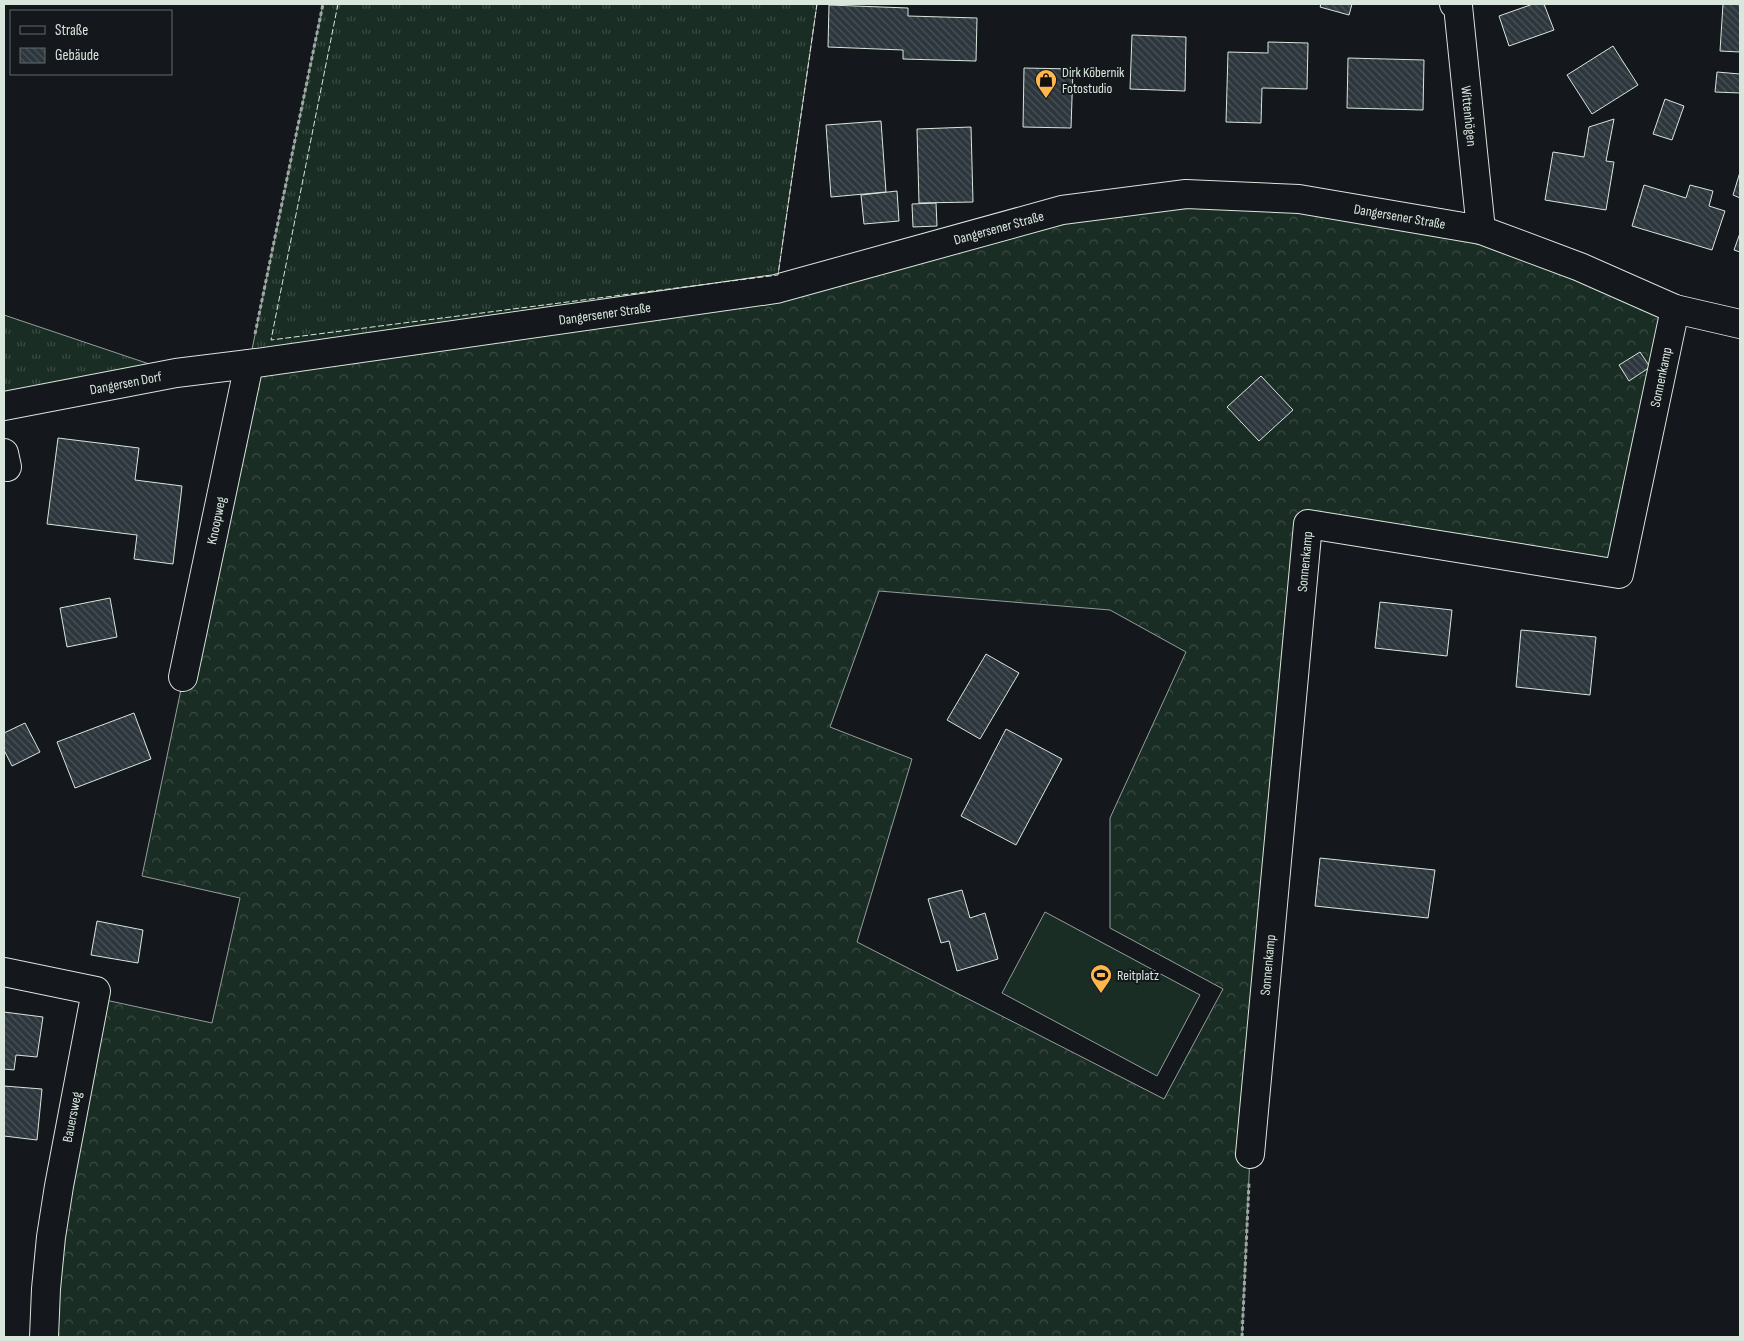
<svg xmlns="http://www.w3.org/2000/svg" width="1744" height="1341" viewBox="0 0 1744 1341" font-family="'Sofia Sans Condensed',sans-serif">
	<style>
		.grass { fill: url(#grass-tufts); stroke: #939e99 }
		.forest { fill: url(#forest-crowns); stroke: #939e99; fill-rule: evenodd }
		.pitch { fill: #1a2d24; stroke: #939e99 }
		.building { fill: url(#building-back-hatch); stroke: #d8e6dc }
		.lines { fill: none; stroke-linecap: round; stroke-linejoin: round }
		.minor-casing { stroke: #d8e6dc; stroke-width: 30 }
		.path { stroke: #9da8a2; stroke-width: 3; stroke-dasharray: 4 2.5; stroke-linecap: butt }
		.minor { stroke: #14181c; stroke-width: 28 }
		.fence { stroke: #d8e6dc; stroke-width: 1; stroke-dasharray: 6 2.5; stroke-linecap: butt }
		.labels { text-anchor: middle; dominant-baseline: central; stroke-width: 4; stroke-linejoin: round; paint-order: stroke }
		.poi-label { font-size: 14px; fill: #d8e6dc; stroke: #14181c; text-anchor: start }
		.street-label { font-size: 14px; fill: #d8e6dc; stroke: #14181c }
	</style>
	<defs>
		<pattern id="grass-tufts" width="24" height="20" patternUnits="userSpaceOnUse" patternTransform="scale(1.25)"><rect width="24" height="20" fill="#1a2d24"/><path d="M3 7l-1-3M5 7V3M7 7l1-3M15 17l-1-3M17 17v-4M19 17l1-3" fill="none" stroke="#3b4b43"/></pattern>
		<pattern id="forest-crowns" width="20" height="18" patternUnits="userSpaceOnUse" patternTransform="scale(1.25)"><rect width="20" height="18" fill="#1a2d24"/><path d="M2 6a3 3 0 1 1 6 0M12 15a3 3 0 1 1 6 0" fill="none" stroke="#3b4b43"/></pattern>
		<pattern id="building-back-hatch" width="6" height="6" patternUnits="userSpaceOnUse" patternTransform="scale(1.25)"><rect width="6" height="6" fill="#2c363c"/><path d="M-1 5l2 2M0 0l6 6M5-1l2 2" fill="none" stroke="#4a5358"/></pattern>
	</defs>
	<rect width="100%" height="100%" fill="#14181c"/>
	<!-- grass -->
	<path class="grass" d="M323,4H817L776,289L249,364Z
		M4,315L176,373L4,406Z"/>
	<!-- forest -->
	<path class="forest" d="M1186,194L1481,230L1675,309L1619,574L1308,524L1250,1154L1242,1337H41L96,998L212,1023L240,898L142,876L249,364L776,289ZM879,591L1110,610L1186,652L1110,818V928L1223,989L1164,1099L857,942L912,759L830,727Z"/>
	<!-- pitch -->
	<path class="pitch" d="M1045,912L1200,995L1157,1076L1002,993Z"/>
	<!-- building -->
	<path class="building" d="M1321,4H1352L1349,15L1320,7Z
		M1533,4H1544L1554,30L1509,46L1499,16Z
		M1723,4H1740V52L1720,51Z
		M829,5L908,8V16L977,18L976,61L903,59V50L828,47Z
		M1132,35L1186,37L1185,91L1130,89Z
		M1268,42L1308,43L1307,89L1262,88L1261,123L1226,122L1228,52L1268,53Z
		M1613,46L1638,85L1592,114L1567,75Z
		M1348,58L1424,60L1423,110L1347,108Z
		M1024,68L1073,69L1071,128L1023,127Z
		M1717,72L1740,74V93L1715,92Z
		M1665,99L1684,106L1672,140L1653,134Z
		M1614,119L1606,161L1614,162L1606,210L1545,200L1553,152L1584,157L1589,127Z
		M881,121L886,192L831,197L826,125Z
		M971,127L973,202L919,203L917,129Z
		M1740,172V198L1733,195Z
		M1644,185L1686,198L1690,185L1713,191L1709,206L1725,211L1712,250L1632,226Z
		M897,191L899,221L864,224L861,195Z
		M936,203L937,226L913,227L912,204Z
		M1740,233V252L1734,250Z
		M1640,352L1650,367L1629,381L1619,365Z
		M1261,376L1293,410L1259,441L1227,407Z
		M58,438L139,448L135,480L182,486L173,564L134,559L137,535L47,524Z
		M110,598L117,637L67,647L60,608Z
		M1380,602L1452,610L1447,656L1375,648Z
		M1521,630L1596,637L1590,695L1516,687Z
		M986,654L1019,673L980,739L947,720Z
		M134,713L151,759L75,788L57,742Z
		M25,723L40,752L12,766L4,750V733Z
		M1006,729L1062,759L1016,845L961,816Z
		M1320,858L1435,870L1428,918L1315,906Z
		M962,890L970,918L985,913L998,959L957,971L949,941L941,943L928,899Z
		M97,921L143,930L138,963L91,955Z
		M4,1012L43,1017L37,1057L16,1055L14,1070L4,1069Z
		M4,1086L42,1089L37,1140L4,1136Z"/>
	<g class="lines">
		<!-- minor casing -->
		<g class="minor-casing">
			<g id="minor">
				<path id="s1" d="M1454,4L1458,6L1481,230"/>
				<path id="s2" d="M4,406L176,373L249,364L776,289L1062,210L1186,194L1299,199L1481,230L1580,267L1675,309L1740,324"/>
				<path d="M4,453L7,467"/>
				<path id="s3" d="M183,677L249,364"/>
				<path d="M4,972L96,991L59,1186L51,1237L46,1289L44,1337"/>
				<path id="s4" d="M1250,1154L1308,524L1619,574L1675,309"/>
			</g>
		</g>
		<!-- path -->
		<path class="path" d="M255,334L323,4
			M1242,1337L1249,1183"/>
		<!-- minor -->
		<use href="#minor" class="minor"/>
		<!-- fence -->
		<path class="fence" d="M338,4L271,340L778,275L817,4"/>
	</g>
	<!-- icons -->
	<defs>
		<g id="shop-pin" transform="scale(1.125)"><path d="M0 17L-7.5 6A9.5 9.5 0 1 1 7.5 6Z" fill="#ffb74d" stroke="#14181c"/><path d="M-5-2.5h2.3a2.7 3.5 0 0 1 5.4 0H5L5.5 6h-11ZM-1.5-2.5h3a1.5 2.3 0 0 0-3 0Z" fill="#111"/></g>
		<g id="stadium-pin" transform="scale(1.125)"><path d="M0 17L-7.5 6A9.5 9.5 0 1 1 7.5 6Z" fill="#ffb74d" stroke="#14181c"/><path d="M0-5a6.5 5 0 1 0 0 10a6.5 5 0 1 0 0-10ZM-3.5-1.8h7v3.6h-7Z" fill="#111"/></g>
	</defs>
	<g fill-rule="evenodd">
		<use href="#shop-pin" x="1046" y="80"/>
		<use href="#stadium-pin" x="1101" y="975"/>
	</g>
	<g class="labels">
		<!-- poi labels -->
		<g class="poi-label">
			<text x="1062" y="72">Dirk Köbernik<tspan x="1062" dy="16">Fotostudio</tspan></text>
			<text x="1117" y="975">Reitplatz</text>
		</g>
		<!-- street labels -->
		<g class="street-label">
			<text stroke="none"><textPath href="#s1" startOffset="115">Wittenhögen</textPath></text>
			<text stroke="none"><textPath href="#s2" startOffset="1418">Dangersener Straße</textPath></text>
			<text stroke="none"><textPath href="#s2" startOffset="1012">Dangersener Straße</textPath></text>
			<text stroke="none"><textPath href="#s2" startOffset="608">Dangersener Straße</textPath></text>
			<text stroke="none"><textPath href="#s4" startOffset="1149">Sonnenkamp</textPath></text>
			<text stroke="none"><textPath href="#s2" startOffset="124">Dangersen Dorf</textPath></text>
			<text stroke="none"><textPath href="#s3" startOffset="160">Knoopweg</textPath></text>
			<text stroke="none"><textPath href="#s4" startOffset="595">Sonnenkamp</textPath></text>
			<text stroke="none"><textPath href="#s4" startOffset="190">Sonnenkamp</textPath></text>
			<text transform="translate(72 1117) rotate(-79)">Bauersweg</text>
		</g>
	</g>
	<!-- border -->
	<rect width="1744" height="1341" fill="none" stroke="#d8e6dc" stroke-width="10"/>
	<!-- legend -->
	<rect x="10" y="10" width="162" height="65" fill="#14181c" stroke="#626a69"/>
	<rect x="20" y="26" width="25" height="8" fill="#14181c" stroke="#626a69"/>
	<text x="55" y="35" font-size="15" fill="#d8e6dc">Straße</text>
	<rect x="20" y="48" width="25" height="15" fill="url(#building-back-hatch)" stroke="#626a69"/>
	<text x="55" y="60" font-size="15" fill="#d8e6dc">Gebäude</text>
</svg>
